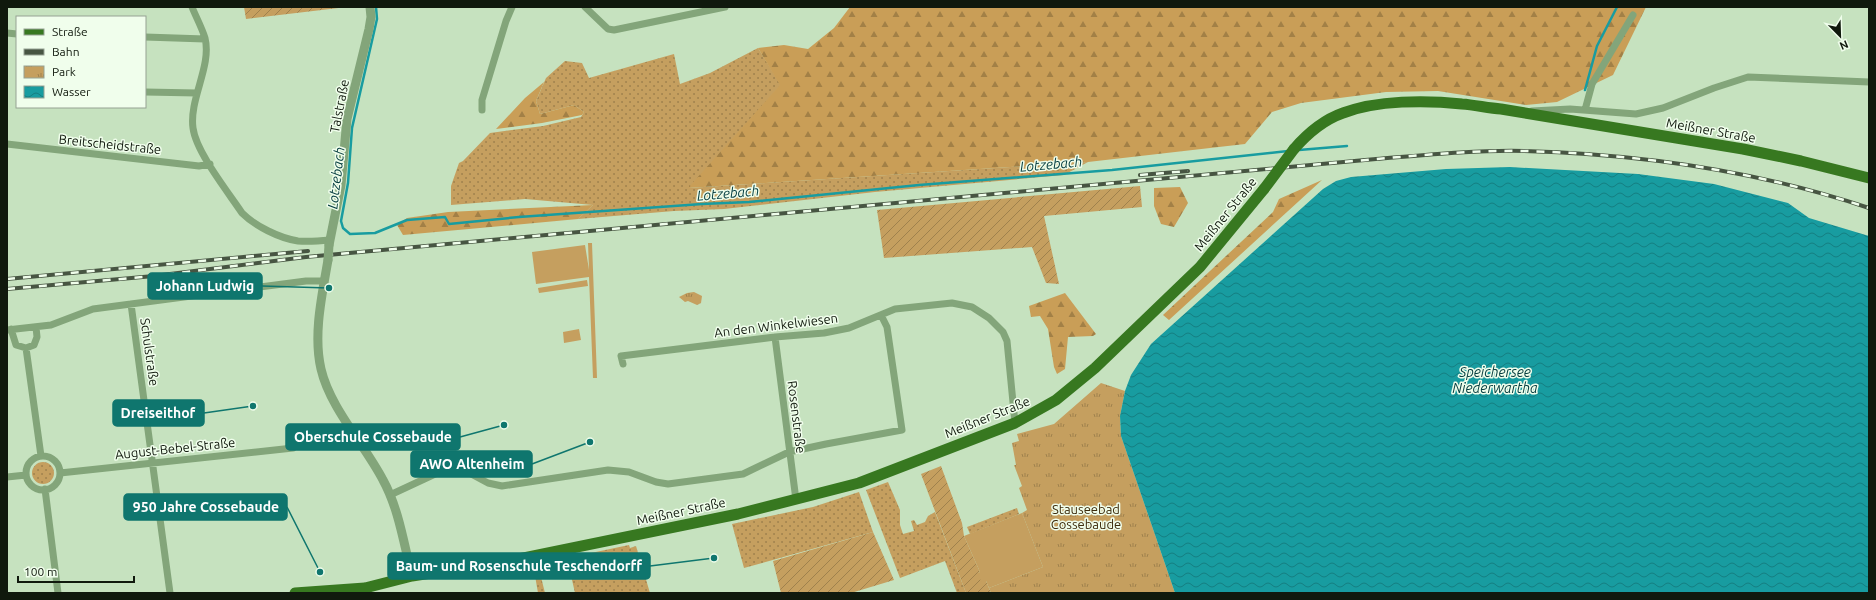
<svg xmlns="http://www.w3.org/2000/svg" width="1876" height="600" viewBox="0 0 1876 600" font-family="Ubuntu,sans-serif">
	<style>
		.grass { fill: url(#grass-dots) }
		.forest { fill: url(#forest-firs) }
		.park { fill: url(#park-tufts) }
		.garden { fill: url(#garden-furrows) }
		.pitch { fill: #c59f5f }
		.water { fill: url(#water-waves) }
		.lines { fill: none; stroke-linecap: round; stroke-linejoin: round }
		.stream { stroke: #189ca0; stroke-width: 2.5 }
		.minor { stroke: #83a57a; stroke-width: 7 }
		.tertiary { stroke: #83a57a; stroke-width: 9 }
		.primary { stroke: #377820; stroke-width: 11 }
		.rail-casing { stroke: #475542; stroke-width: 4 }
		.rail { stroke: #f0feec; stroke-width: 2.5; stroke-dasharray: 8; stroke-linecap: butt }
		.tertiary-bridge { stroke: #83a57a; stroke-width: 9 }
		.primary-bridge { stroke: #377820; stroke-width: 11 }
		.labels { text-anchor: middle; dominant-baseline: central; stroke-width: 3; stroke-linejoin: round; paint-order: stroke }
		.street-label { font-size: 13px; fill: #10190d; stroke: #f0feec }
		.park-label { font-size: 13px; fill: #3e2c0c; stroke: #f0feec }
		.water-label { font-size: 14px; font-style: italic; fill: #063e40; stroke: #f0feec }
		.leader { fill: none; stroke: #0f766e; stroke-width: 1.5 }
		.callout-dot { fill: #0f766e; stroke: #f0feec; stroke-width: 1.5 }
		.callout { fill: #0f766e; stroke: #0f766e; stroke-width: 1.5 }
		.callout-label { font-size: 14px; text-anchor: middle; font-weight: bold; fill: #fff }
	</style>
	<defs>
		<pattern id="grass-dots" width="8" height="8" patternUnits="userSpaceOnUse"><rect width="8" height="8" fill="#c59f5f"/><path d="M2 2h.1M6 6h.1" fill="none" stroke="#9f814d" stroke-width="1.8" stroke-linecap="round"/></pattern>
		<pattern id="forest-firs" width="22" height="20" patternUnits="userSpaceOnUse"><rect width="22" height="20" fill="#c99e57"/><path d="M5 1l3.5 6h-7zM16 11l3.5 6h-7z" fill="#a28046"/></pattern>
		<pattern id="park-tufts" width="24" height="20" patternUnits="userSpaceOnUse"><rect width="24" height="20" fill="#c59f5f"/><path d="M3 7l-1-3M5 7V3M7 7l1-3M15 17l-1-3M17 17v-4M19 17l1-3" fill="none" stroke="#9f814d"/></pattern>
		<pattern id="garden-furrows" width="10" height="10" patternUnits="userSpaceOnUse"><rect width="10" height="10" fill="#c59f5f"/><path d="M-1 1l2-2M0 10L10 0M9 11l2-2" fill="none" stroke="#9f814d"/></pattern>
		<pattern id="water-waves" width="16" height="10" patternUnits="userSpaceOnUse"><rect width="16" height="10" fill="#189ca0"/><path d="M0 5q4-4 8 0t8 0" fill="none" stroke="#147e81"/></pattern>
	</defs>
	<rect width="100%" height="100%" fill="#c6e2bf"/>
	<!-- grass -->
	<path class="grass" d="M758,48L781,85L689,188L1088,162L1064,175L875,192L724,209L674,211L578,219L593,205L525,199L451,205V186L459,163L463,161L490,133L543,126L581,117L584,112L574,105L540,114L536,101L546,78L565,61L582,63L589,78L674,54L680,84L710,73Z
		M32 473a11 11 0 1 1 22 0a11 11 0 1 1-22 0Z
		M888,482L900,510V525L903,534L914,531L911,521L914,520L917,525L925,522L928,516L935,512L966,593H957L945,561L900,578L866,490Z
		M859,492L873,532L744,568L732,524L813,507Z
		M1017,508L1019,514L970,534L967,527Z
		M629,545L630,548L636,546L650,593H575L567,558Z
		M559,559L561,563L539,569L545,593H538L533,564Z"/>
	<!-- forest -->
	<path class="forest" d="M850,7H1646L1613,75L1557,102L1526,105L1438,91L1386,92L1301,103L1272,112L1245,144L1088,162L688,188L780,85L758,48L784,45L808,49L834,28Z
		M544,82L536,101L540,114L574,105L584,112L582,115L542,123L496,129L525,98Z
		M1322,180L1169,320L1163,315L1273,212L1279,199Z
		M1180,187L1188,203L1174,227L1161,224L1154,206V188Z
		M593,205L578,219L403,235L397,225L407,218L448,212Z
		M1065,293L1096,334L1093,336L1068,337L1065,369L1057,374L1054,367L1048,329L1040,316L1031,317L1029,306Z"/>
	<!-- park -->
	<path class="park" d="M694,292L702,296L701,303L697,305L688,301L685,302L679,297L687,293Z
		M1101,383L1125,391L1120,416L1121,436L1175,593H991L989,588L1043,567L1022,513L1027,510L1019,488L1022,486L1014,465H1016L1012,443L1019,441L1017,434L1054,424Z"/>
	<!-- garden -->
	<path class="garden" d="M244,7H347L246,19Z
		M1140,186L1142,207L1044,216L1059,284L1046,283L1032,247L884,258L877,210Z
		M941,466L962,523L964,536L980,572L978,573L986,581L991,593H966L921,474Z
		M873,532L894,580L851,593H781L773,561Z"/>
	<!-- pitch -->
	<path class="pitch" d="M588,243H592L597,378H593L589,277L536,284L532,252L585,245L589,270Z
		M587,280L588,286L539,293L538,288Z
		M579,329L581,340L564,343L563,332Z
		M1022,513L1043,567L989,588L986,581L982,583L977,573L980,572L964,536Z"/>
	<!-- water -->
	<path class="water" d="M1510,167L1638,174L1714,184L1788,203L1809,218L1869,236V593H1175L1121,436L1120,416L1125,391L1131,375L1151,344L1323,189L1336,181L1351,177L1446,169Z"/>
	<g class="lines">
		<!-- stream -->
		<path class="stream" d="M376,7L377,19L352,128L348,183L341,221L343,228L350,234L375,233L407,220L445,217L449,224L519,217L702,204L749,202L919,185L1112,170L1288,151
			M1585,90L1597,46L1617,7
			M1299,150L1347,146"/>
		<!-- minor -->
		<path class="minor" d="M192,7C196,17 202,28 205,38C212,66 189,99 193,128C196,152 228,192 242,213C255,226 279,238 298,241C309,242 320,241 330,240
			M585,7L608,29L614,30L725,7
			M7,33L17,34
			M145,37L205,39
			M145,92L197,93
			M482,110V100L506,21L512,7
			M1585,110L1592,84L1633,15
			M1532,111L1570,109L1636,114L1663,108L1714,88L1748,77L1869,82
			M7,144L199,166L210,164
			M131,304L170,593
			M11,329L16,345L26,348L34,345L37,337L36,327
			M7,330L51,325L93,309L306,281H324
			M775,337L796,500
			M26,348L41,456
			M623,364L621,356L775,337L824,333L849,328L895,309L952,303L972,307L989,318L1003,332L1007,341L1015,423
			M26 473a17 17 0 1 1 34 0a17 17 0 1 1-34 0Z
			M60,473L293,448
			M7,477L26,475
			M45,489L58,593
			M390,495L448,468H460L488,483L502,486L608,470L629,472L656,482L668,484L743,474L789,452L826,444L902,430L887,327L881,315"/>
		<!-- tertiary -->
		<path class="tertiary" d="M329,245L341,185L347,119L369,29L371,17L370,7
			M328,260C322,295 313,335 321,369C330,408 365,445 383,480C399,509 404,545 412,576"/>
		<!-- primary -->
		<path class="primary" d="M1294,149C1307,134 1323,120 1343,113C1377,100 1426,100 1462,104C1475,105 1488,108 1501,109L1743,149L1801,161L1869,178
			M295,593L365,588L412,576L508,561L738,514L859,483L1015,423L1056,400L1095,368L1200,267L1264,189"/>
		<!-- rail casing -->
		<g class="rail-casing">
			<path id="rail" d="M1140,175L1188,171
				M7,279L308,251
				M7,289L154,276L306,257L1376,159C1425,155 1474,150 1524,151C1640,154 1758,171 1869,208"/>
		</g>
		<!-- rail -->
		<use href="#rail" class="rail"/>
		<!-- tertiary-bridge -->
		<path class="tertiary-bridge" d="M328,260L329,245"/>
		<!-- primary-bridge -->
		<path class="primary-bridge" d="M1264,189L1294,149"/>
	</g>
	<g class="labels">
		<!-- street labels -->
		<g class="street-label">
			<text transform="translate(339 106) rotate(-79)">Talstraße</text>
			<text transform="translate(1711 130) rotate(10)">Meißner Straße</text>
			<text transform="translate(110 144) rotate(6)">Breitscheidstraße</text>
			<text transform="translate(1225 214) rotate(-51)">Meißner Straße</text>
			<text transform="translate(776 325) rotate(-7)">An den Winkelwiesen</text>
			<text transform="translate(150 352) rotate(82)">Schulstraße</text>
			<text transform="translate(797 417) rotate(83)">Rosenstraße</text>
			<text transform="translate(987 417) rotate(-22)">Meißner Straße</text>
			<text transform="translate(175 448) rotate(-6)">August-Bebel-Straße</text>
			<text transform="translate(681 511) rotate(-12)">Meißner Straße</text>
		</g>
		<!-- park labels -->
		<g class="park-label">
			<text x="1086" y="509">Stauseebad<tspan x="1086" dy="15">Cossebaude</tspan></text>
		</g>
		<!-- water labels -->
		<g class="water-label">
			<text transform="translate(1051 164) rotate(-5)">Lotzebach</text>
			<text transform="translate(336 178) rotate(-83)">Lotzebach</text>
			<text transform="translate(728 193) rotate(-5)">Lotzebach</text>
			<text x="1495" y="372">Speichersee<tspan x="1495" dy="16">Niederwartha</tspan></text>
		</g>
	</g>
	<!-- callouts -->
	<path class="leader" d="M329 288L262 286M253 406L204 413M504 425L460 437M590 442L532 464M320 572L287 507M714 558L650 566"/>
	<g class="callout-dot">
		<circle cx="329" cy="288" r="4"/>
		<circle cx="253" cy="406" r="4"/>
		<circle cx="504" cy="425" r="4"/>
		<circle cx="590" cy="442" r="4"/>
		<circle cx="320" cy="572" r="4"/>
		<circle cx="714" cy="558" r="4"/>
	</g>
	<g class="callout">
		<rect x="148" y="273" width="114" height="26" rx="4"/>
		<rect x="113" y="400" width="91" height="26" rx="4"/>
		<rect x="286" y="424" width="174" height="26" rx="4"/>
		<rect x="411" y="451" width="121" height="26" rx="4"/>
		<rect x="124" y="494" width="163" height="26" rx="4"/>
		<rect x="388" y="553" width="262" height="26" rx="4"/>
	</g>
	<g class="callout-label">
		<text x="205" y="291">Johann Ludwig</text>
		<text x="158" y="418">Dreiseithof</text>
		<text x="373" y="442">Oberschule Cossebaude</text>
		<text x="472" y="469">AWO Altenheim</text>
		<text x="206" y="512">950 Jahre Cossebaude</text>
		<text x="519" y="571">Baum- und Rosenschule Teschendorff</text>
	</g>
	<!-- border -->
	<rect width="1876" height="600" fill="none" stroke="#10190d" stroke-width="16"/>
	<!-- legend -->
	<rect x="16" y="16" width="130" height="92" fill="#f0feec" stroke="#96a293"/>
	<rect x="24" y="29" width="20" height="6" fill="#377820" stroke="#96a293"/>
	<text x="52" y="36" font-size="12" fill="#10190d">Straße</text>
	<rect x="24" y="49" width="20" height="6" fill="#475542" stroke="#96a293"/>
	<text x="52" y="56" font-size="12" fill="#10190d">Bahn</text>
	<rect x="24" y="66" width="20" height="12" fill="url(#park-tufts)" stroke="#96a293"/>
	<text x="52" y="76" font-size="12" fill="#10190d">Park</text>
	<rect x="24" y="86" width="20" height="12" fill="url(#water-waves)" stroke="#96a293"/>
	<text x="52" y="96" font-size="12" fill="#10190d">Wasser</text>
	<!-- north arrow -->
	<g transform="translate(1840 36) rotate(157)" stroke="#f0feec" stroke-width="3" paint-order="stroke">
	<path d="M0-3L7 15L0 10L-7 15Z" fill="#10190d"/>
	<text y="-6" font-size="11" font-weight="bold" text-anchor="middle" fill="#10190d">N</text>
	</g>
	<!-- scale -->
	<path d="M18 576v6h116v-6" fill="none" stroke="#10190d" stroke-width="2"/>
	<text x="24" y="576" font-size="12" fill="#10190d" stroke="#f0feec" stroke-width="3" paint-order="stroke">100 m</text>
</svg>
